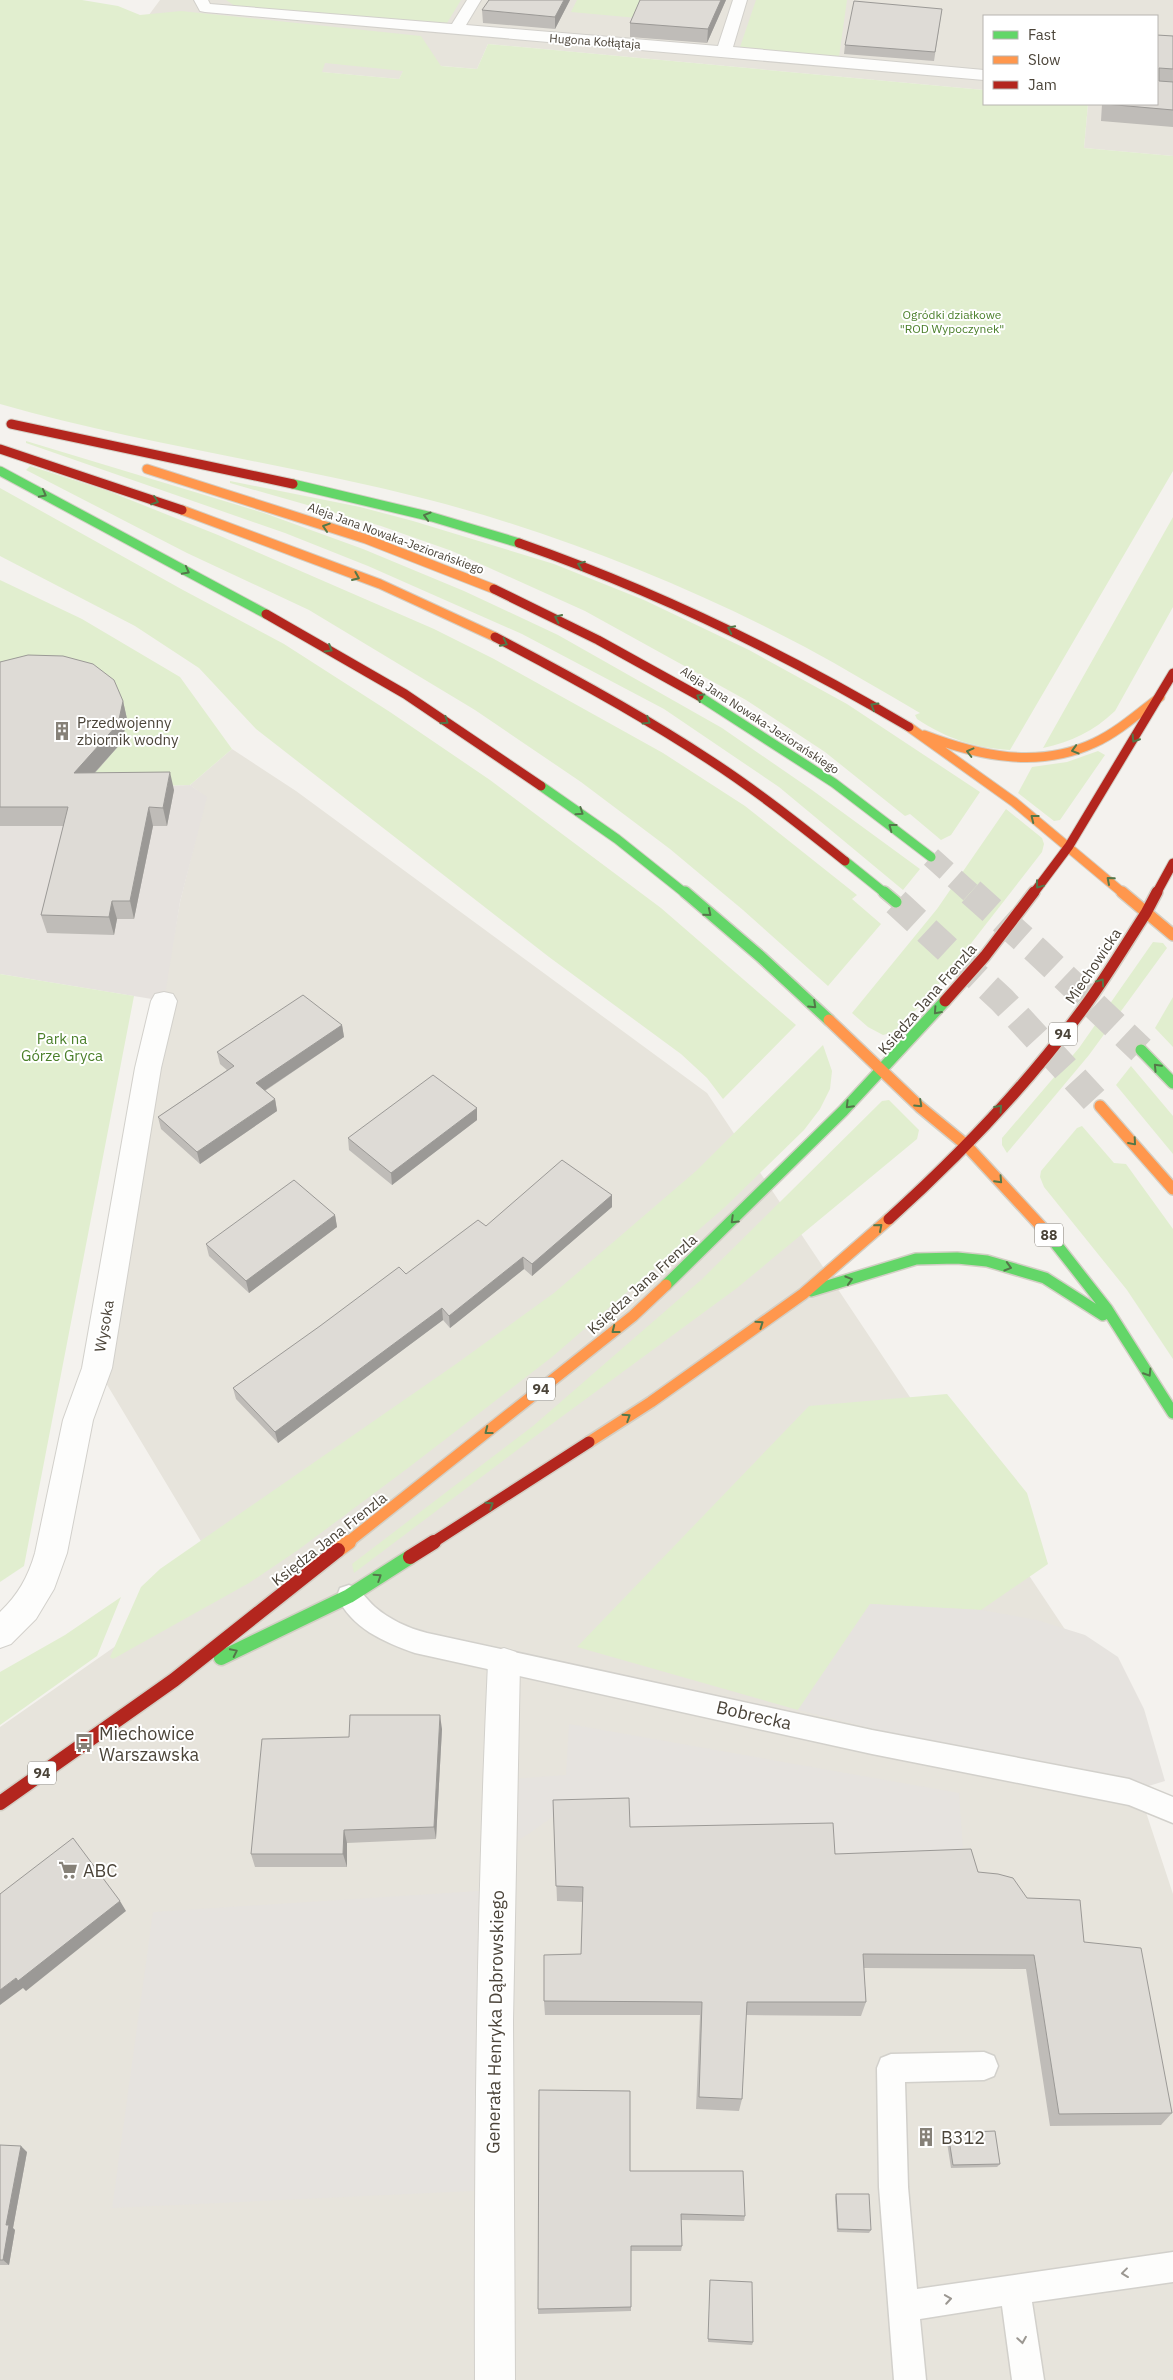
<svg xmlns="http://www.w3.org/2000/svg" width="1173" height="2380" viewBox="0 0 1173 2380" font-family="'IBM Plex Sans',sans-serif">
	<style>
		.residential { fill: #e7e4dc }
		.industrial { fill: #e6e2de }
		.green { fill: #e1eecf; fill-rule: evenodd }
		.parking { fill: #e6e3df }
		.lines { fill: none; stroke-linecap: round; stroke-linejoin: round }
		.primary-tunnel-far1 { stroke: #d2cfca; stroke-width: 21; stroke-dasharray: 21 11; stroke-linecap: butt }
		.primary-tunnel { stroke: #d2cfca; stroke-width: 28; stroke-dasharray: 28 14; stroke-linecap: butt }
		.lane-casing { stroke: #d2d0cb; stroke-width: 3 }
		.street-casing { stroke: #d2d0cb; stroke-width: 2 }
		.fast-far2-casing { stroke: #d3cfc5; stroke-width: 11 }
		.fast-far1-casing { stroke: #d3cfc5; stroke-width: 14 }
		.fast-casing { stroke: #d3cfc5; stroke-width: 17 }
		.slow-far2-casing { stroke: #d3cfc5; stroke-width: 11 }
		.slow-far1-casing { stroke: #d3cfc5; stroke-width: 14 }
		.slow-casing { stroke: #d3cfc5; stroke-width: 17 }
		.jam-far2-casing { stroke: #d3cfc5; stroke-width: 11 }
		.jam-far1-casing { stroke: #d3cfc5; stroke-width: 14 }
		.jam-casing { stroke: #d3cfc5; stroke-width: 17 }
		.lane { fill: #fdfdfc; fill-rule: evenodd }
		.street { fill: #fdfdfc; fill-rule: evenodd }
		.fast-far2 { stroke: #63d668; stroke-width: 9 }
		.fast-far1 { stroke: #63d668; stroke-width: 11 }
		.fast { stroke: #63d668; stroke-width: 14 }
		.slow-far2 { stroke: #ff974d; stroke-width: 9 }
		.slow-far1 { stroke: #ff974d; stroke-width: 11 }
		.slow { stroke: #ff974d; stroke-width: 14 }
		.jam-far2 { stroke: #b3261e; stroke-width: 9 }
		.jam-far1 { stroke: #b3261e; stroke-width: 11 }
		.jam { stroke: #b3261e; stroke-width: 14 }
		.wall { fill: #bfbcb8 }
		.shaded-wall { fill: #9b9996 }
		.building { fill: #dedbd6; stroke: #9b9996 }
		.oneway { stroke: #537749 }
		.oneway2 { stroke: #9b9791 }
		.labels { text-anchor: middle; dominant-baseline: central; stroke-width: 4; stroke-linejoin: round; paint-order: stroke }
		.far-street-label { font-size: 12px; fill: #4b4439; stroke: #fff }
		.far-park-label { font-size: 12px; fill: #4a7f2a; stroke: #fff }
		.shield { fill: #fff; stroke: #817c74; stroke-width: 1 }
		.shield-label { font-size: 14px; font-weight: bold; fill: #4b4439 }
		.poi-label { font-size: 15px; fill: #4b4439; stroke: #fff; text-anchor: start }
		.street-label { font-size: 15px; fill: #4b4439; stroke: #fff }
		.park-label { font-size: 15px; fill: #4a7f2a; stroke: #fff }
		.near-street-label { font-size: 18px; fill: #4b4439; stroke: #fff }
		.near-poi-label { font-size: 18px; fill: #4b4439; stroke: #fff; text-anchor: start }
	</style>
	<rect width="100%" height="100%" fill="#f4f2ee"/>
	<!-- residential -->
	<path class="residential" d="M160,0H1173V156L1084,148L1088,104H1157V16H984V90L488,44L477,69L408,63L399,79L120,54Z
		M232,749L296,791L707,1093L1106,1691L1173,1894V2380H0V1727L220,1573L97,1368L180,902L206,797L190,785Z"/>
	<!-- industrial -->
	<path class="industrial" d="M190,785L207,797L180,902L164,1001L0,974V791Z"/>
	<!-- green -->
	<path class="green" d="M0,0H82L118,6L140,15L181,11L421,36L441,66L477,69L488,44L984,90V104H1088L1084,148L1173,156V471L1010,750C974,748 946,738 917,719L915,715L920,713C882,691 844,668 805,647C688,585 554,532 426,499C285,463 140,444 0,404ZM325,63L403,71L399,79L322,72Z
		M226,0H461L447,23L235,6Z
		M577,0H645L637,18L571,12Z
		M756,0H847L839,57L740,47Z
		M26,441L264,513L363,549L464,591L558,635L722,728L812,790L920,869L903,890L779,787L664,709L522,634L368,566L285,533L26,443Z
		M30,466L108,491L218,535L434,629L494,659L663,753L745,806L857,895L852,899L881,924L828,986L743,910L670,849L581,782L475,710L309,610L187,553L26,470Z
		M230,481L360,507L413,521L554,564L644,600L749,650L847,704L980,792L951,835L941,840L910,814L905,816L825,752L746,700L585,611L452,551L381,526L230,483Z
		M0,488L183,590L284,644L390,712L490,780L661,908L796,1025L723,1099L707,1078L681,1054L549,957L256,729L199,668L135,626L0,556Z
		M1173,517V607L1115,711C1094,731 1071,742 1043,748Z
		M0,580L82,619L180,677L232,749L190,785L0,791Z
		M1098,751L1105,755L1060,820L1054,821L1018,793L1032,767L1067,762Z
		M1006,809L1042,838L1044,844L1042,852L941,982L897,1031L883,1035L868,1027L852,1013L937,909Z
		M1153,942L1163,943L1167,948L1089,1055L1007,1153L1002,1145V1138L1079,1048Z
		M0,974L134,996L24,1566L0,1582Z
		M1173,997V1047L1155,1028Z
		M823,1045L832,1071L830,1089L820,1109L804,1130L725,1207L552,1357L408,1468L298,1550L249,1583L113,1659L110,1657L141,1587L160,1569L456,1364L554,1293L696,1171Z
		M1131,1066L1173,1116V1154L1116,1085Z
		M889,1100L919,1130L917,1139L737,1288L545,1429L354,1573L352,1564L533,1426L701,1280L882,1101Z
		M1082,1126L1114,1163L1126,1164L1173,1229V1359L1127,1290L1044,1187L1040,1177L1041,1171L1077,1128Z
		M947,1394L1027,1493L1048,1564L981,1610L870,1604L798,1710L577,1647L809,1406Z
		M121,1597L97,1656L0,1725V1672L65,1635Z"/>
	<!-- parking -->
	<path class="parking" d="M870,1604L981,1610L1037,1620L1085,1635L1118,1657L1144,1709L1165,1781L1129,1792L798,1710Z
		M569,1724L959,1793L964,1864L629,1843L628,1814L554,1816L498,1855L499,1780L566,1775Z
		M478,1891H497L493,2190L112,2208L153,1912Z"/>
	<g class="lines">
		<!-- primary-tunnel-far1 -->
		<path class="primary-tunnel-far1" d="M931,857L972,894"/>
		<!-- primary-tunnel -->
		<path class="primary-tunnel" d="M971,892L1038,952L1141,1050
			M896,902L1002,1000L1100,1106"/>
		<!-- lane casing -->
		<g class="lane-casing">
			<path id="lane" d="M349,1585C361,1589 366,1599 375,1607C390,1620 408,1628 427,1633L872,1730L1129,1779L1173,1797V1823L1129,1805L872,1754L415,1653C384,1642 351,1628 337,1596L340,1588Z
				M984,2052L994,2056L998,2066L994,2076L984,2080L905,2082L908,2187L917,2289L1173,2252V2282L1032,2302L1044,2380H1012L1002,2306L920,2319L926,2380H894L879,2187L877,2068L881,2058L891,2054Z"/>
		</g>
		<!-- street casing -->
		<g class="street-casing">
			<path id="street" d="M194,0H208L210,4L452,24L467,0H481L466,25L718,46L733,0H747L733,47L984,70V80L205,12L200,11Z
				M164,992L173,994L177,1001L161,1068L112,1368L93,1420L67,1553L54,1589L36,1619L11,1644L0,1648V1612C18,1595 28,1577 35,1553L63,1420L82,1368L135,1068L151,1001L155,994Z
				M504,1648L516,1652L520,1663L513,2021L515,2380H475C474,2141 477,1902 488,1663L492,1652Z"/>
		</g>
		<!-- fast-far2 casing -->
		<g class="fast-far2-casing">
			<path id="fast-far2" d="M0,471L266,614
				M293,484L432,517L519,543
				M699,696L834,783L931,857
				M541,786L617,839L686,894
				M845,861L886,894"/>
		</g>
		<!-- fast-far1 casing -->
		<g class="fast-far1-casing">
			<path id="fast-far1" d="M685,892L761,957L829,1020
				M884,892L896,902
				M1141,1050L1173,1083
				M1049,1235L1107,1309L1173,1413
				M666,1285L843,1111L945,1001
				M811,1291L916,1259L957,1258L987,1261L1045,1278L1103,1315"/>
		</g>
		<!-- fast casing -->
		<g class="fast-casing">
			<path id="fast" d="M221,1658L349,1596L410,1557"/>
		</g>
		<!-- slow-far2 casing -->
		<g class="slow-far2-casing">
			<path id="slow-far2" d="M147,469L366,539L494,589
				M182,510L380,584L495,637
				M909,727L1014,802L1124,894
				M924,735C979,756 1038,769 1094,743C1118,732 1139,713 1160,697"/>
		</g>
		<!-- slow-far1 casing -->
		<g class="slow-far1-casing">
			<path id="slow-far1" d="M1122,892L1173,935
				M829,1020L920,1107L966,1145L1049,1235
				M1100,1106L1173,1189
				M589,1442L651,1402L803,1294L889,1219
				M347,1543L633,1316L666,1285"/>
		</g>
		<!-- slow casing -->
		<g class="slow-casing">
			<path id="slow" d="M338,1550L349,1542"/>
		</g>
		<!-- jam-far2 casing -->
		<g class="jam-far2-casing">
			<path id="jam-far2" d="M11,424L293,484
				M0,449L182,510
				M519,543C656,591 784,653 909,727
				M494,589L598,640L699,696
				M266,614L405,694L541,786
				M495,637C568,675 640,714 708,759C756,790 801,826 845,861
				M1069,846L1173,673
				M1033,894L1069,846
				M1156,894L1173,863"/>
		</g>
		<!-- jam-far1 casing -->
		<g class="jam-far1-casing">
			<path id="jam-far1" d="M1146,913L1157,892
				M945,1001L985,956L1034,892
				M889,1219C961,1154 1028,1084 1085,1006C1107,976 1126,944 1146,913
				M432,1543L589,1442"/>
		</g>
		<!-- jam casing -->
		<g class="jam-casing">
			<path id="jam" d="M410,1557L434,1542
				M0,1803L174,1680L338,1550"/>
		</g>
		<!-- lane -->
		<use href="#lane" class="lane"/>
		<!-- street -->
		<use href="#street" class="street"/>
		<!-- fast-far2 -->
		<use href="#fast-far2" class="fast-far2"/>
		<!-- fast-far1 -->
		<use href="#fast-far1" class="fast-far1"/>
		<!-- fast -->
		<use href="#fast" class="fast"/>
		<!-- slow-far2 -->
		<use href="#slow-far2" class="slow-far2"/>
		<!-- slow-far1 -->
		<use href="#slow-far1" class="slow-far1"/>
		<!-- slow -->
		<use href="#slow" class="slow"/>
		<!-- jam-far2 -->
		<use href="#jam-far2" class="jam-far2"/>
		<!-- jam-far1 -->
		<use href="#jam-far1" class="jam-far1"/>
		<!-- jam -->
		<use href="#jam" class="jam"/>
	</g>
	<!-- wall -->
	<path class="wall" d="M570,0L555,29L483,23L482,10Z
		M640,0H726L707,43L630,37V23Z
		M942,9L934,61L844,54L845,45Z
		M1157,35L1173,36V127L1101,121L1102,104H1157Z
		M0,662L123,701L127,719L122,742L95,773L174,790L167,826H153L134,919H117L114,935L47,933L41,915L64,826H0Z
		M342,1025L344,1037L265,1091L275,1099L277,1111L200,1164L161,1129L158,1117L227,1070L220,1064L217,1052Z
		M477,1108V1120L392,1185L349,1150L348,1138Z
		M612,1195V1207L532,1276L524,1269L450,1328L443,1320L278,1443L236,1399L233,1388L406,1274Z
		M335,1215L337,1227L249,1293L209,1256L206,1244Z
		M442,1729L436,1839L347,1843V1867H255L251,1854L349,1737Z
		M553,1800L630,1827L978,1872L1027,1898L1084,1942L1172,2113L1161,2125L1050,2126L1026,1969L864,1968L866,2002L861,2016L746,2015L742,2099L739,2111L696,2109L700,2015H545L544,2001L581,1954L583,1902L557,1901Z
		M948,2133L1000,2164L997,2167L951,2168L946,2136Z
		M0,2145L27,2152L13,2228L15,2230L9,2265H0Z
		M630,2171L745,2216L744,2221L681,2220L682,2246L681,2251H631V2311L538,2314V2309Z
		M836,2194L871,2230L869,2233L837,2232L835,2197Z
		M710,2280L753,2342L752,2345L708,2342Z"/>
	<!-- shaded-wall -->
	<path class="shaded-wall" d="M564,0H570L555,29V17Z
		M721,0H726L707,43L708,29Z
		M123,701L127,719L122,742L78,791L74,773Z
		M170,772L174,790L167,826L163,808Z
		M149,807L153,826L134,919L130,901Z
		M112,901L117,919L114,935L109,917Z
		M342,1025L344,1037L258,1095L256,1083Z
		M275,1099L277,1111L200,1164L197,1152Z
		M477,1108V1120L392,1185L391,1173Z
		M612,1195V1207L532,1276V1264Z
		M335,1215L337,1227L249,1293L246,1281Z
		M523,1257L524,1269L450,1328L449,1316Z
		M442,1308L443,1320L278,1443L275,1432Z
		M440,1715L442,1729L436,1839L434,1827Z
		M344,1830L347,1843V1867L343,1854Z
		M120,1901L126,1911L26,1991L23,1988L0,2005V1990Z
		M21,2146L27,2152L13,2228L15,2230L9,2265L3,2260L6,2225Z"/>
	<!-- building -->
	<path class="building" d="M489,0H564L555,17L482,10Z
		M640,0H721L708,29L630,23Z
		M854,1L942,9L935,52L845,45Z
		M1157,35L1173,36V69L1159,68V81L1173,82V110L1105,104H1157Z
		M28,655L63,656L93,664L114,680L123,701L118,724L74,773L170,772L163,808L149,807L130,901H112L109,917L41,915L68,807H0V662Z
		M303,995L342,1025L256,1083L275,1099L197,1152L158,1117L234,1066L217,1052Z
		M433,1075L477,1108L391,1173L348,1138Z
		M562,1160L612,1195L532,1264L523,1257L449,1316L442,1308L275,1432L233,1388L320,1326L399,1267L406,1274L478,1220L486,1226Z
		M294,1180L335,1215L246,1281L206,1244Z
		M350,1715H440L434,1827L344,1830L343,1854H251L262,1739L349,1737Z
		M629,1798L630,1827L833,1823L835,1854L971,1849L978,1872L998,1874L1013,1878L1027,1898L1080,1900L1084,1942L1141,1948L1172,2113L1059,2114L1034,1955L863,1954L866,2002H747L742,2099L699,2097L702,2002L544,2001V1955L581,1954L583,1887L556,1886L553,1800Z
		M73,1838L120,1901L18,1981L16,1978L0,1990V1894Z
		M539,2090L630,2091V2171H743L745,2216L681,2214L682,2246H631V2307L538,2309Z
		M995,2131L1000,2164L953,2165L948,2133Z
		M0,2145L21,2146L6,2225H9L3,2260H0Z
		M836,2194H869L871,2230L838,2229Z
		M710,2280L752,2282L753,2342L708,2339Z"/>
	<!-- one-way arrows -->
	<defs><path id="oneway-chevron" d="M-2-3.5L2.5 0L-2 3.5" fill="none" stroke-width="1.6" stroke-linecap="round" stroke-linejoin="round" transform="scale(1.25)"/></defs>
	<g class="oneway">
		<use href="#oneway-chevron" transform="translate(43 494) rotate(28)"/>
		<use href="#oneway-chevron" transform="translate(155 501) rotate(19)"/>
		<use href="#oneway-chevron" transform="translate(427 516) rotate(-164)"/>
		<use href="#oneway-chevron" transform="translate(326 527) rotate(-162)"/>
		<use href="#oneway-chevron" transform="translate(581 565) rotate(-159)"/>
		<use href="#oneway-chevron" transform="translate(186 571) rotate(28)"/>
		<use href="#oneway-chevron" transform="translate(356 577) rotate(23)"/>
		<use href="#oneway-chevron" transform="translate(558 618) rotate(-155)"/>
		<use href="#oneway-chevron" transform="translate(731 629) rotate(-154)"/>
		<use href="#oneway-chevron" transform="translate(504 643) rotate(26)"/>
		<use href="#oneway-chevron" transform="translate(329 649) rotate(31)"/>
		<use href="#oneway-chevron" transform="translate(700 697) rotate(-149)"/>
		<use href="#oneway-chevron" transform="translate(874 706) rotate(-149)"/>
		<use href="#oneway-chevron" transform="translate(445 721) rotate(34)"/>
		<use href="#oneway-chevron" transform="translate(647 721) rotate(32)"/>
		<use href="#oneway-chevron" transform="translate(1135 739) rotate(122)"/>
		<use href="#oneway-chevron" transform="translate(1075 750) rotate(164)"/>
		<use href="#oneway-chevron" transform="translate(970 752) rotate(-166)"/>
		<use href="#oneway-chevron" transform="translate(580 812) rotate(34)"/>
		<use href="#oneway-chevron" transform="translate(1034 818) rotate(-142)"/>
		<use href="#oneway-chevron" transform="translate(892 827) rotate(-143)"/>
		<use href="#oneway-chevron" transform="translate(1110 880) rotate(-139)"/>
		<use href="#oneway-chevron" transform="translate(1039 885) rotate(127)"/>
		<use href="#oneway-chevron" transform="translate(708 913) rotate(40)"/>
		<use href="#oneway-chevron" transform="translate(1101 982) rotate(-55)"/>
		<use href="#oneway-chevron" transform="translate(813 1005) rotate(43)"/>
		<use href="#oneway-chevron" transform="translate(937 1011) rotate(132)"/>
		<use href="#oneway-chevron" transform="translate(1157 1067) rotate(-134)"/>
		<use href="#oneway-chevron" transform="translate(919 1104) rotate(43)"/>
		<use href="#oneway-chevron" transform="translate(849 1105) rotate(135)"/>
		<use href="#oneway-chevron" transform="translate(999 1108) rotate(-48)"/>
		<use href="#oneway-chevron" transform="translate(1133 1142) rotate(49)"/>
		<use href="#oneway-chevron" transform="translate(999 1180) rotate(47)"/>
		<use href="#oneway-chevron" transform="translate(734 1220) rotate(136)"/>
		<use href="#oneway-chevron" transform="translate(879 1227) rotate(-41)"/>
		<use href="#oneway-chevron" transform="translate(1008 1267) rotate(16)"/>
		<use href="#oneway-chevron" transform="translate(849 1280) rotate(-17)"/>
		<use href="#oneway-chevron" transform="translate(760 1324) rotate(-35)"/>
		<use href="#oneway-chevron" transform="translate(615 1330) rotate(142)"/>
		<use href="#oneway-chevron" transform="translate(1148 1373) rotate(58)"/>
		<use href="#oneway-chevron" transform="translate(627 1417) rotate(-33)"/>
		<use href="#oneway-chevron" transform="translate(488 1431) rotate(142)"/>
		<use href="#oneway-chevron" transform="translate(490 1505) rotate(-33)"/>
		<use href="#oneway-chevron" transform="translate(378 1577) rotate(-33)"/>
		<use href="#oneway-chevron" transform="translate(234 1652) rotate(-26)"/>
	</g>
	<g class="oneway2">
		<use href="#oneway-chevron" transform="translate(1125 2273) rotate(173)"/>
		<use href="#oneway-chevron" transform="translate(948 2299) rotate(-9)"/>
		<use href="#oneway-chevron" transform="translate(1022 2340) rotate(81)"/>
	</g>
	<!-- icons -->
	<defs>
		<g id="building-bare" transform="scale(1.5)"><path d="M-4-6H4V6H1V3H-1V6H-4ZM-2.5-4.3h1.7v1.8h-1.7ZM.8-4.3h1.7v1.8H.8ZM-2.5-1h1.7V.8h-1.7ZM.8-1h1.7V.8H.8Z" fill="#868178" stroke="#fff" stroke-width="2.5" paint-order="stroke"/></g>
		<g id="bus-bare" transform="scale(1.5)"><path d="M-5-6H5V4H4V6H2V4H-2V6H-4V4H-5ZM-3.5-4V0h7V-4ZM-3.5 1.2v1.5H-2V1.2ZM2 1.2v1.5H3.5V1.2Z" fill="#868178" stroke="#fff" stroke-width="2.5" paint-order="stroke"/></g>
		<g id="supermarket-bare" transform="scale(1.5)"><path d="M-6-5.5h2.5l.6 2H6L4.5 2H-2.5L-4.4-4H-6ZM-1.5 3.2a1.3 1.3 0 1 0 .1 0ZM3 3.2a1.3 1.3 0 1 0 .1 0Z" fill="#868178" stroke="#fff" stroke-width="2.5" paint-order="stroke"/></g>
	</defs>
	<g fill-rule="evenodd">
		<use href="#building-bare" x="62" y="731"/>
		<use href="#bus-bare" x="84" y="1743"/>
		<use href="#supermarket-bare" x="68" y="1870"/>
		<use href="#building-bare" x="926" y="2137"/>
	</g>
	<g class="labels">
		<!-- far-street labels -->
		<g class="far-street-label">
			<text transform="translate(595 41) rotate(4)">Hugona Kołłątaja</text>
			<text transform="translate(396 538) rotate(20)">Aleja Jana Nowaka-Jeziorańskiego</text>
			<text transform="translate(760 720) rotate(33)">Aleja Jana Nowaka-Jeziorańskiego</text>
		</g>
		<!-- far-park labels -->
		<g class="far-park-label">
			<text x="952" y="314">Ogródki działkowe<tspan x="952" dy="14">"ROD Wypoczynek"</tspan></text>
		</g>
		<!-- shield labels -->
		<g class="shield">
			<rect x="1049" y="1022.5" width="28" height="23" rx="4"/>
			<rect x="1035" y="1223.5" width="28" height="23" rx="4"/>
			<rect x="527" y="1377.5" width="28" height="23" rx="4"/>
			<rect x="28" y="1761.5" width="28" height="23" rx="4"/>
		</g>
		<g class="shield-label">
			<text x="1063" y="1034">94</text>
			<text x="1049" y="1235">88</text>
			<text x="541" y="1389">94</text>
			<text x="42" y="1773">94</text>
		</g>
		<!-- poi labels -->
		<g class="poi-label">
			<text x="77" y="722">Przedwojenny<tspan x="77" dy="17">zbiornik wodny</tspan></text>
		</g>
		<!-- street labels -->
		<g class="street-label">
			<text transform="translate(1093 966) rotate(-56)">Miechowicka</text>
			<text transform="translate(927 999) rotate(-49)">Księdza Jana Frenzla</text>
			<text transform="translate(642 1284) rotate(-42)">Księdza Jana Frenzla</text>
			<text transform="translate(104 1326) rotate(-80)">Wysoka</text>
			<text transform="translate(329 1539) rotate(-38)">Księdza Jana Frenzla</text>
		</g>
		<!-- park labels -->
		<g class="park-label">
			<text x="62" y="1038">Park na<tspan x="62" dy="17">Górze Gryca</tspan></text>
		</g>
		<!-- near-street labels -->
		<g class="near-street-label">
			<text transform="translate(754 1715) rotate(13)">Bobrecka</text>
			<text transform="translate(495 2022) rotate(-89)">Generała Henryka Dąbrowskiego</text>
		</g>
		<!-- near-poi labels -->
		<g class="near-poi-label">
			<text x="99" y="1733">Miechowice<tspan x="99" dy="21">Warszawska</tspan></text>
			<text x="83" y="1870">ABC</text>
			<text x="941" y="2137">B312</text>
		</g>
	</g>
	<!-- legend -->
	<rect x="983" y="15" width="175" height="90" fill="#ffffff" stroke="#b7b4b0"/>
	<rect x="993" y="31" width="25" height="8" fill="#63d668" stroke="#b7b4b0"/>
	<text x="1028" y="40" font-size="15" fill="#4b4439">Fast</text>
	<rect x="993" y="56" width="25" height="8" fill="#ff974d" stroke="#b7b4b0"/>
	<text x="1028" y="65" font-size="15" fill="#4b4439">Slow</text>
	<rect x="993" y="81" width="25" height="8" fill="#b3261e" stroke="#b7b4b0"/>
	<text x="1028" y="90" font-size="15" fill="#4b4439">Jam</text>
</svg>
